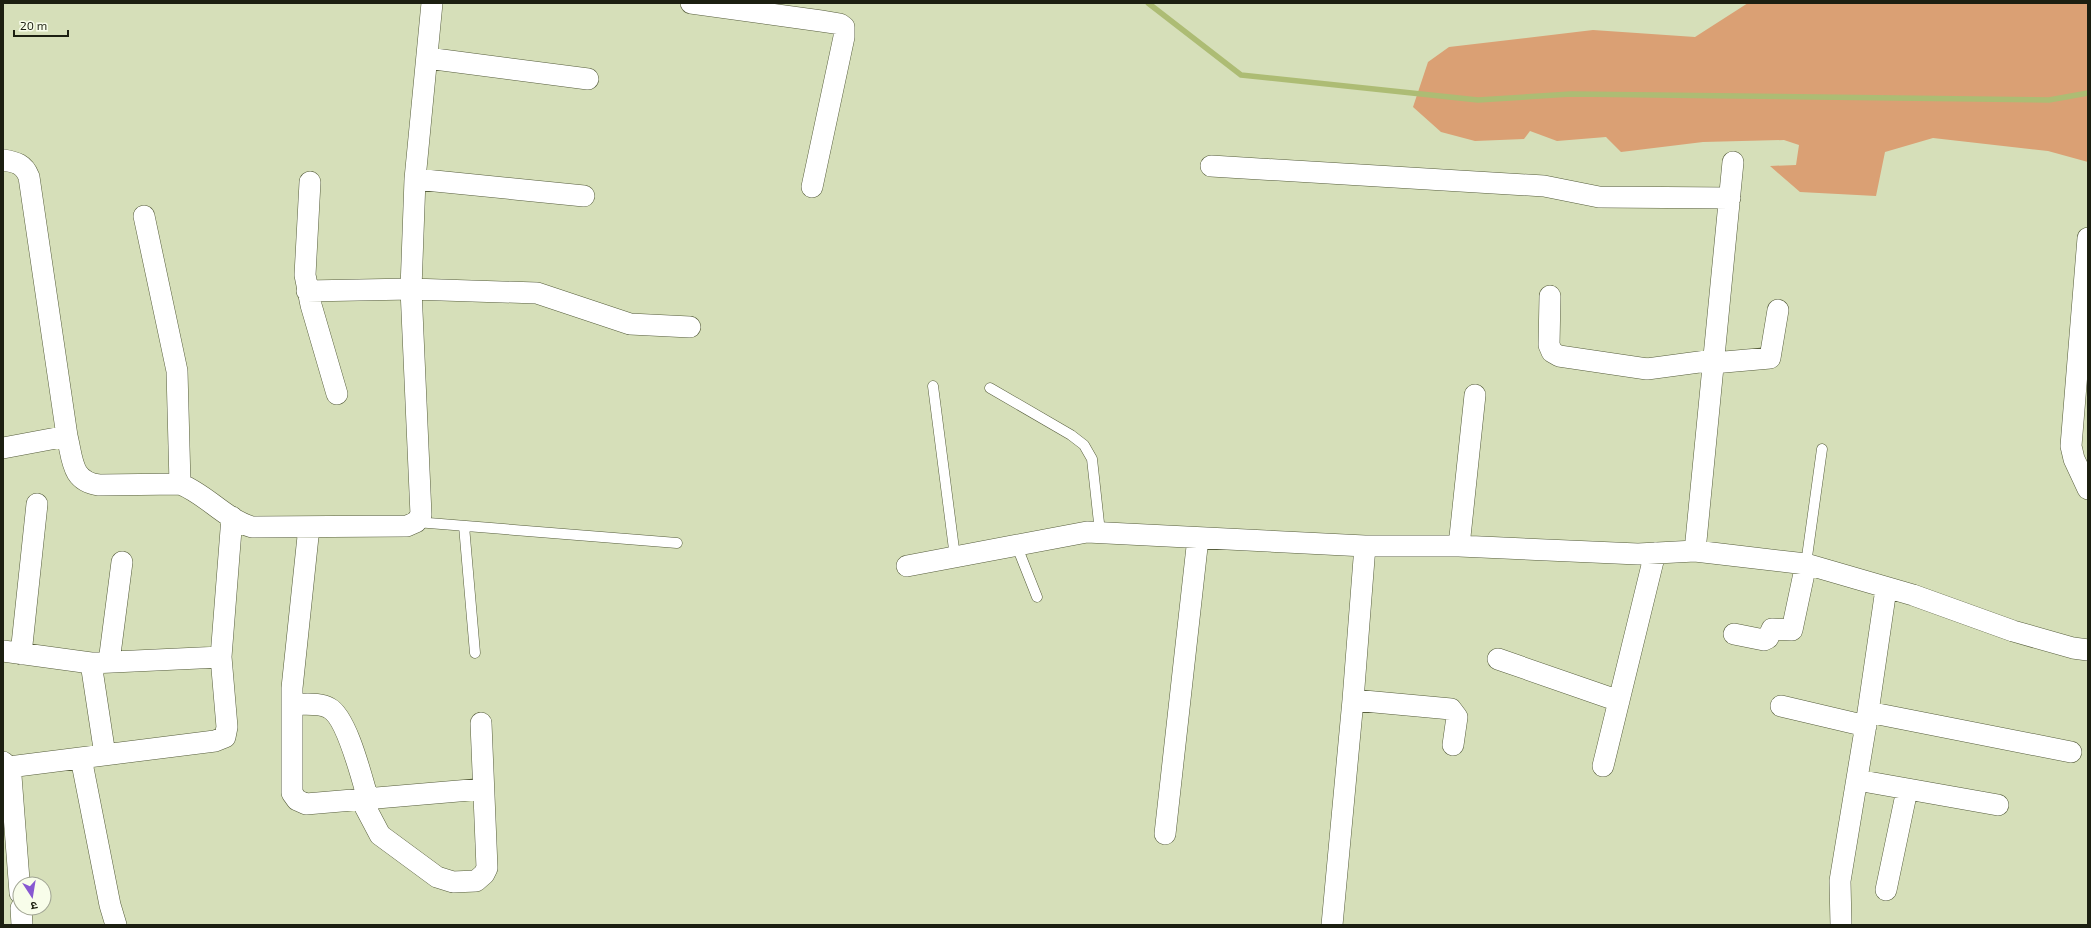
<svg xmlns="http://www.w3.org/2000/svg" width="2091" height="928" viewBox="0 0 2091 928" font-family="'Exo 2','Noto Sans Devanagari',sans-serif">
	<style>
		.green { fill: #daa074 }
		.lines { fill: none; stroke-linecap: round; stroke-linejoin: round }
		.stream { stroke: #adbc74; stroke-width: 5.5 }
		.service-casing { stroke: #565d3c; stroke-width: 11 }
		.minor-casing { stroke: #565d3c; stroke-width: 22 }
		.service { stroke: #fff; stroke-width: 10 }
		.minor { stroke: #fff; stroke-width: 21 }
	</style>
	<rect width="100%" height="100%" fill="#d6dfb9"/>
	<!-- green -->
	<path class="green" d="M1748,3H2088V162L2048,151L1933,138L1885,152L1876,196L1800,192L1770,166L1796,165L1799,145L1784,140L1703,142L1621,152L1606,137L1557,141L1530,131L1524,139L1475,141L1441,132L1413,107L1428,62L1449,47L1593,30L1695,37Z"/>
	<g class="lines">
		<!-- stream -->
		<path class="stream" d="M1148,3L1241,75L1478,100L1571,94L2049,100L2088,93"/>
		<!-- service casing -->
		<g class="service-casing">
			<path id="service" d="M933,386L955,557
				M990,388L1071,435L1084,445L1092,459L1100,532
				M416,522L677,543
				M464,526L475,653
				M1016,544L1037,597
				M1806,564L1822,449"/>
		</g>
		<!-- minor casing -->
		<g class="minor-casing">
			<path id="minor" d="M691,3L821,21L840,24L844,27V37L812,187
				M427,58L588,79
				M3,160C16,162 24,164 29,177L67,436C73,460 71,481 99,485L180,484C206,494 225,519 252,527L407,526L416,522L421,515L411,289L415,179L432,3
				M1211,166L1544,186L1599,197L1730,198
				M415,179L584,196
				M310,182L305,275L311,305L337,394
				M144,216L177,371L180,484
				M2088,238L2071,446L2074,459L2088,489
				M307,291L411,289L537,293L630,324L690,327
				M1550,296L1549,345L1552,352L1559,356L1647,369L1714,360
				M1713,363L1770,358L1778,310
				M3,448L67,436
				M309,527L292,688V793L297,800L306,804L482,789
				M1459,546L1475,395
				M1695,551L1733,162
				M907,566L1087,532L1365,546H1459L1638,554L1695,551L1806,564L1913,595L2013,631L2073,648L2088,650
				M1734,634L1764,640L1768,638L1772,629L1792,630L1806,564
				M3,651L91,663L221,657
				M21,654L37,504
				M1498,659L1619,701
				M109,662L122,562
				M91,663L105,755
				M1353,700L1451,709L1457,717L1453,745
				M292,704C303,705 319,702 329,708C347,717 362,779 368,799
				M1781,706L1866,726
				M1868,712L2071,752
				M81,758L110,905L116,925
				M3,762L9,767L11,776L20,893
				M1603,766L1655,553
				M9,767L215,741L225,737L227,727L221,657L232,517
				M1857,780L1998,805
				M361,799L380,835L437,877L453,882L476,881L484,874L487,868L481,723
				M1165,834L1198,538
				M1886,890L1907,790
				M21,908L22,925
				M1332,925L1353,700L1365,546
				M1841,925L1840,881L1868,712L1886,589"/>
		</g>
		<!-- service -->
		<use href="#service" class="service"/>
		<!-- minor -->
		<use href="#minor" class="minor"/>
	</g>
	<!-- border -->
	<rect width="2091" height="928" fill="none" stroke="#1c1f11" stroke-width="8"/>
	<!-- north arrow -->
	<g transform="translate(32 896) rotate(168)"><circle r="19" fill="#f8fdea" stroke="#a0a493"/>
	<path d="M0-3L7 15L0 10L-7 15Z" fill="#8758d1"/>
	<text y="-6" font-size="11" font-weight="bold" text-anchor="middle" fill="#1c1f11">उ</text>
	</g>
	<!-- scale -->
	<path d="M14 30v6h54v-6" fill="none" stroke="#1c1f11" stroke-width="2"/>
	<text x="20" y="30" font-size="12" fill="#1c1f11" stroke="#f8fdea" stroke-width="3" paint-order="stroke">20 m</text>
</svg>
